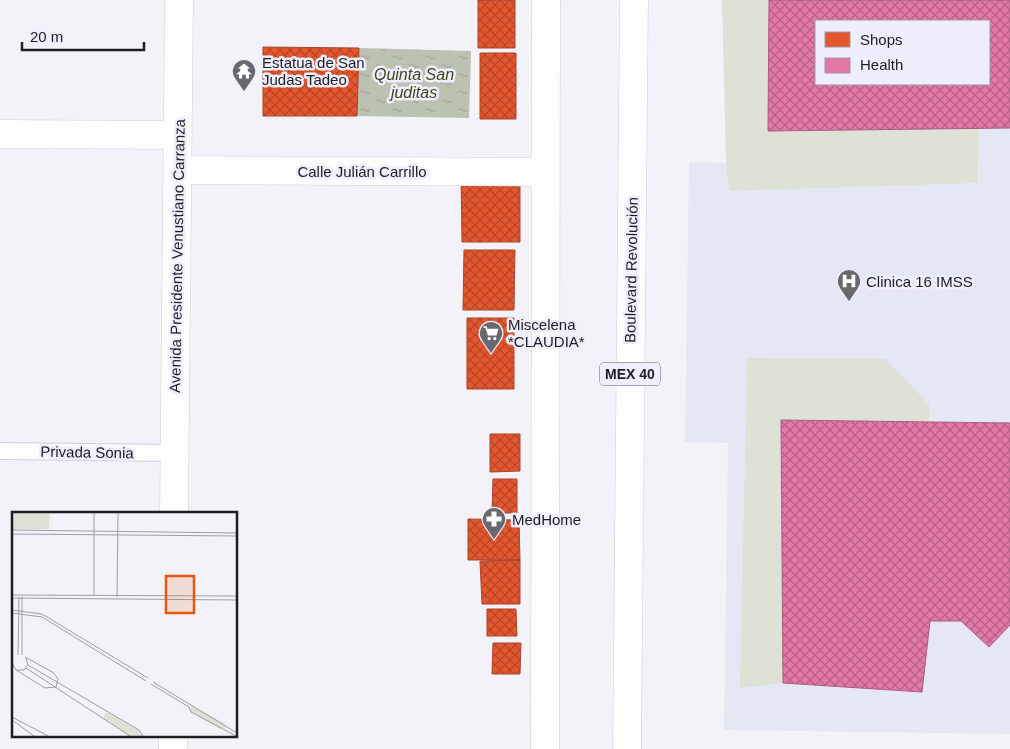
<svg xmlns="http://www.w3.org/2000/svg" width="1010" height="749" viewBox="0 0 1010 749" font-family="Arial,sans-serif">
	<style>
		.built { fill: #e6e7f5; fill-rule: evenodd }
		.green { fill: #dee2d6 }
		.water { fill: url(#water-ripples) }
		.shops { fill: url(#shops-cross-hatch); stroke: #a8462a }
		.health { fill: url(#health-cross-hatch); stroke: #a85c80; fill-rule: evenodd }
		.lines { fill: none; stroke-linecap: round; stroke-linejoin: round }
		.service-casing { stroke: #cfcfd5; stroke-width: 18 }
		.minor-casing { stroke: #cfcfd5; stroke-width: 29 }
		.primary-casing { stroke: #cfcfd5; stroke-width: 29 }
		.service { stroke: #fdfdfe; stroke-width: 16 }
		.minor { stroke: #fdfdfe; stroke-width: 28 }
		.primary { stroke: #fdfdfe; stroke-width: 28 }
		.labels { text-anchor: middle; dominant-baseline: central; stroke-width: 5; stroke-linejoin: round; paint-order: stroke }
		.shield { fill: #eeeefc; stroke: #5c5c63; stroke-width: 1 }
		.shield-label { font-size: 14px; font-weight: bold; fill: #1d1d22 }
		.poi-label { font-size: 15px; fill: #1d1d22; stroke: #eeeefc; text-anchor: start }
		.street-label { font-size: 15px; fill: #1d1d22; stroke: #eeeefc }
		.water-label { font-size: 16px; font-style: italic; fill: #3d481a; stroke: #eeeefc }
		.inset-road { fill: none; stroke: #9d9da2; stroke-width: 1 }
		.view { fill: #e8590c; fill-opacity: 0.15; stroke: #e8590c; stroke-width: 2.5 }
		.inset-edge { fill: none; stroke: #1d1d22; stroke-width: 2.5 }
	</style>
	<defs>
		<pattern id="water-ripples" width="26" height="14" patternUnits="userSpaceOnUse" patternTransform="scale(1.25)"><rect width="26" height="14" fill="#bcc2b1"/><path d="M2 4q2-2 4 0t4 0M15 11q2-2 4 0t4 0" fill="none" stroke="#a1a698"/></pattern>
		<pattern id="shops-cross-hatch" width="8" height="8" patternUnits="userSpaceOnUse" patternTransform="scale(1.25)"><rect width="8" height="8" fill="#e4572e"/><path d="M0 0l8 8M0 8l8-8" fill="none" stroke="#b84727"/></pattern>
		<pattern id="health-cross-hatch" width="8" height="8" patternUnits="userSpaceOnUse" patternTransform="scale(1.25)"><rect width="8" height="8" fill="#e377a8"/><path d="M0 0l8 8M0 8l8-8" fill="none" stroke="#b76188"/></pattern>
	</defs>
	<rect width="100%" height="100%" fill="#f2f2f8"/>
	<!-- built -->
	<path class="built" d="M724,0H1010V734L724,730L728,443L685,442L689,162L726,163ZM816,21H989V84H816Z"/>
	<!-- green -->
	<path class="green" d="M722,0H769V131L979,129L977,183L729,191L726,163Z
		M747,358L886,359L929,404V422L781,420L783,683L740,688Z"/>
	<!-- water -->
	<path class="water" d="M359,48L471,51L469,118L357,116Z"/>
	<!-- shops -->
	<path class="shops" d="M478,0H515V48H478Z
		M263,47L359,48L357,116H263Z
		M480,53H516V119H480Z
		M461,174H520V242H462Z
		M464,250H515L514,310H463Z
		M467,318H514V389H467Z
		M490,434H520V471L490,472Z
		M493,479H517V513H492Z
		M468,519L519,520L520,560H468Z
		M520,560V604H482L480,561Z
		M487,609H516L517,636H487Z
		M493,643H521L520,674H492Z"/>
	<!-- health -->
	<path class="health" d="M769,0H1010V128L768,131ZM816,21H989V84H816Z
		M781,420L1010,423V625L989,647L961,621H930L922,692L783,683Z"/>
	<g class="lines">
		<!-- service casing -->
		<g class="service-casing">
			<path id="service" d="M0,451L175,453"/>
		</g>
		<!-- minor casing -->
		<g class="minor-casing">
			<path id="minor" d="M0,134L178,135
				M178,170L545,172
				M174,513L179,0
				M173,749V735"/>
		</g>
		<!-- primary casing -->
		<g class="primary-casing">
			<path id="primary" d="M545,749L546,0
				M627,749L634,0"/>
		</g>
		<!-- service -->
		<use href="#service" class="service"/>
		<!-- minor -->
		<use href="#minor" class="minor"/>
		<!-- primary -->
		<use href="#primary" class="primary"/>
	</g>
	<!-- icons -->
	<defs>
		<g id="temple-pin" transform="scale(1.25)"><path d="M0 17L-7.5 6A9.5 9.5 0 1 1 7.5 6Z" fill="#68686d" stroke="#eeeefc"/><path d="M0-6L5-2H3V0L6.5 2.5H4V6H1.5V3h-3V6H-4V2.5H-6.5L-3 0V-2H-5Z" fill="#fff"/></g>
		<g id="hospital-pin" transform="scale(1.25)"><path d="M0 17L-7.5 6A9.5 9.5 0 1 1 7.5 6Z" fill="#68686d" stroke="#eeeefc"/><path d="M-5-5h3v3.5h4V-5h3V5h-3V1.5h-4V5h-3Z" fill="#fff"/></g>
		<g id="supermarket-pin" transform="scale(1.25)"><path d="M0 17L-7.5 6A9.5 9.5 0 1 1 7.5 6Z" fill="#68686d" stroke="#eeeefc"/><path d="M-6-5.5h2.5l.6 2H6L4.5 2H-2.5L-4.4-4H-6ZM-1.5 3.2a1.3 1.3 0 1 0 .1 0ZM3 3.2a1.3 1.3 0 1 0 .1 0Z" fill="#fff"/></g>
		<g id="pharmacy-pin" transform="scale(1.25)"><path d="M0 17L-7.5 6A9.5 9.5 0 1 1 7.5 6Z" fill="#68686d" stroke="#eeeefc"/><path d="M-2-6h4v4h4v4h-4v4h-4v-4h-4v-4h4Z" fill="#fff"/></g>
	</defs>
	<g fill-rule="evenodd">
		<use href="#temple-pin" x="244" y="71"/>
		<use href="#hospital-pin" x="849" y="281"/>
		<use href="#supermarket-pin" x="491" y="333"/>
		<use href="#pharmacy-pin" x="494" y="519"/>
	</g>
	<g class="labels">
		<!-- shield labels -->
		<rect class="shield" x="600" y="362.5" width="60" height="23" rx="4"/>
		<g class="shield-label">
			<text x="630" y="374">MEX 40</text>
		</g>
		<!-- poi labels -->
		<g class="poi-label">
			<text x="262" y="62">Estatua de San<tspan x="262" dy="17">Judas Tadeo</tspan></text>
			<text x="866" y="281">Clinica 16 IMSS</text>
			<text x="508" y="324">Miscelena<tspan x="508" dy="17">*CLAUDIA*</tspan></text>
			<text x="512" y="519">MedHome</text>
		</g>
		<!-- street labels -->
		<g class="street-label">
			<text x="362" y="171">Calle Julián Carrillo</text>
			<text transform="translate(177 256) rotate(-89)">Avenida Presidente Venustiano Carranza</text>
			<text transform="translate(631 270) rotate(-89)">Boulevard Revolución</text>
			<text transform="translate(87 452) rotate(1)">Privada Sonia</text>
		</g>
		<!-- water labels -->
		<g class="water-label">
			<text x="414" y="74">Quinta San<tspan x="414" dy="18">juditas</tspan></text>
		</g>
	</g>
	<!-- overview -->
	<g transform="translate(12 512)">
		<rect width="225" height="225" fill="#f2f2f8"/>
		<path d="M0,1H38L37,17H0ZM179,193L212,211L215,215L208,217L179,200ZM94,200L127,218L129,224H118L91,206Z" fill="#dee2d6"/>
		<path class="inset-road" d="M0,18L225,21M0,22L225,24M0,83L225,84M82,83V1M105,85L106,1M0,86L225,88M0,98L30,102L136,166M0,101L30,105L134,169M6,143L7,85M10,143V85M0,151L4,158H12L16,153L14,146M16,153L127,218L131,224M14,156L118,224M4,158L33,176L44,175L46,167L42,161L13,145M141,170L225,221M139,172L177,195L179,200L224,224M0,205L36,224M0,208L22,224"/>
		<path class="view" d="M154,64H182V101H154Z"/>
		<rect width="225" height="225" class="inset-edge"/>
	</g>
	<!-- legend -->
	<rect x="815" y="20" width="175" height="65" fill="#eeeefc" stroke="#9a9aa5"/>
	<rect x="825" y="32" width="25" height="15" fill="#e4572e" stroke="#9a9aa5"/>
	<text x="860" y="45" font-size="15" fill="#1d1d22">Shops</text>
	<rect x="825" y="58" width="25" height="15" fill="#e377a8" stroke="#9a9aa5"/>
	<text x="860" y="70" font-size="15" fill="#1d1d22">Health</text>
	<!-- scale -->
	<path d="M22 42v8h122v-8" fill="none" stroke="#1d1d22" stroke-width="2.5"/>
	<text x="30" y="42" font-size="15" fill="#1d1d22" stroke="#eeeefc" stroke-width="4" paint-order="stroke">20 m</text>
</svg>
